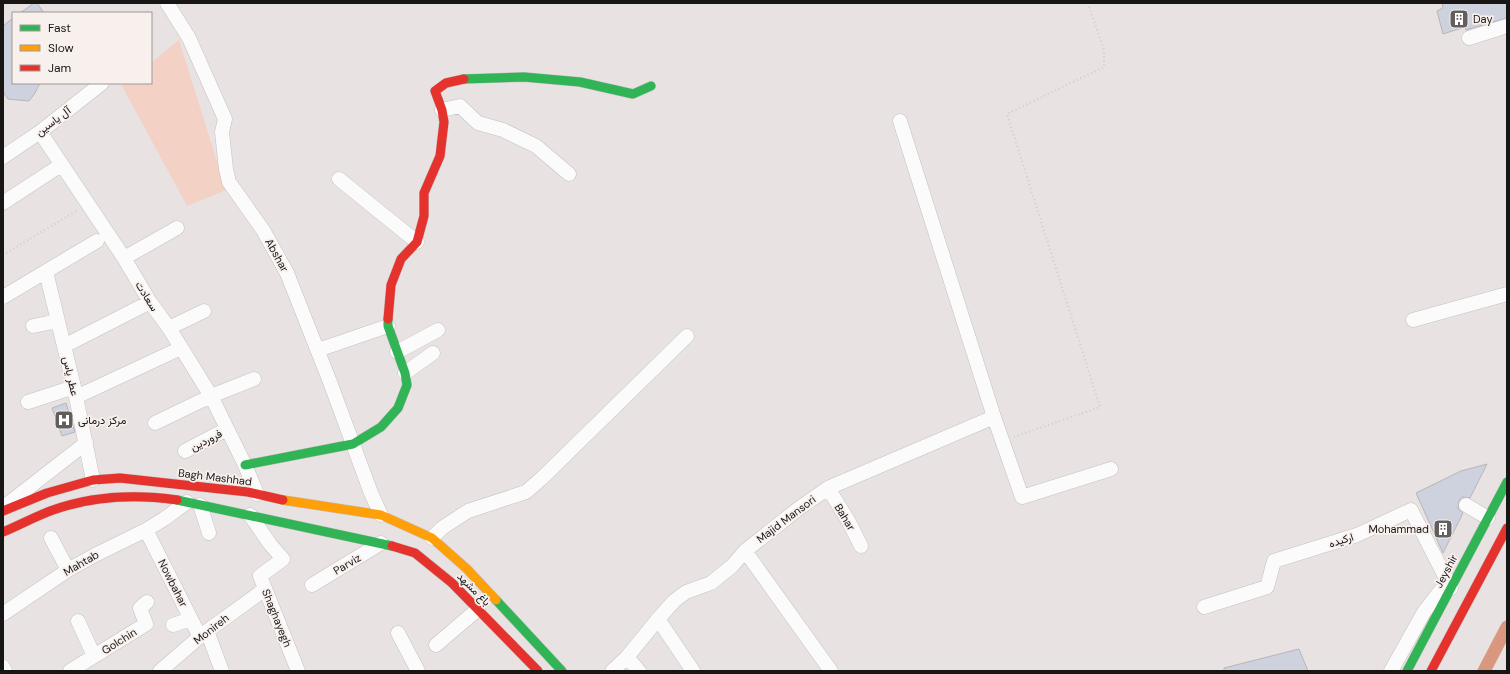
<svg xmlns="http://www.w3.org/2000/svg" width="1510" height="674" viewBox="0 0 1510 674" font-family="'DM Sans',Vazirmatn,sans-serif">
	<style>
		.green { fill: #f3d1c5 }
		.lines { fill: none; stroke-linecap: round; stroke-linejoin: round }
		.canal { stroke: #d9977f; stroke-width: 13 }
		.building { fill: #ced1de; stroke: #b7b5b6 }
		.street-casing { stroke: #c4c1c0; stroke-width: 15 }
		.fast-casing { stroke: #c4c1c0; stroke-width: 10 }
		.slow-casing { stroke: #c4c1c0; stroke-width: 10 }
		.jam-casing { stroke: #c4c1c0; stroke-width: 10 }
		.path { stroke: #cdcbcb; stroke-width: 2; stroke-dasharray: 1 3; stroke-linecap: butt }
		.street { stroke: #fcfbfb; stroke-width: 14 }
		.fast { stroke: #30b455; stroke-width: 9 }
		.slow { stroke: #ff9f0a; stroke-width: 9 }
		.jam { stroke: #e5322d; stroke-width: 9 }
		.labels { text-anchor: middle; dominant-baseline: central; stroke-width: 3.5; stroke-linejoin: round; paint-order: stroke }
		.poi-label { font-size: 11px; fill: #181615; stroke: #f8f0ed; text-anchor: start }
		.street-label { font-size: 11px; fill: #181615; stroke: #f8f0ed }
	</style>
	<rect width="100%" height="100%" fill="#e8e3e2"/>
	<!-- green -->
	<path class="green" d="M179,40L226,190L187,206L122,86L125,83H151V63Z"/>
	<g class="lines">
		<!-- canal -->
		<path class="canal" d="M1484,671L1507,627"/>
	</g>
	<!-- building -->
	<path class="building" d="M34,3H37L44,13H20Z
		M1442,3H1507V18L1466,30L1465,27L1443,34L1437,11L1443,8Z
		M13,18V83H40L35,93L29,101L8,99L3,92V26Z
		M66,403L75,432L62,436L52,408Z
		M1487,464L1470,498L1462,497L1459,501L1458,509L1463,513L1443,553L1416,493L1461,471Z
		M1299,649L1308,671H1224V668Z"/>
	<g class="lines">
		<!-- street casing -->
		<g class="street-casing">
			<path id="street" d="M167,3L189,38L225,119L222,132L226,169L229,182L263,230L287,273L330,382L371,493L381,515
				M1469,38L1507,26
				M442,110L460,106L478,123L503,130L536,146L569,174
				M900,121L994,417L1022,497L1111,469
				M40,132L124,258L150,302L169,328L211,396L245,465L257,494
				M3,157L40,132L102,83
				M339,179L417,242
				M3,203L61,165
				M124,258L177,228
				M46,272L74,387L93,480
				M3,297L97,241
				M1413,320L1507,294
				M33,326L58,321
				M169,328L204,311
				M64,346L150,302
				M318,350L388,326
				M397,352L438,330
				M405,373L433,353
				M76,397L181,348
				M28,402L74,387
				M155,423L211,396L254,379
				M185,451L227,429
				M828,488L849,522L861,546
				M9,503L86,443
				M200,505L209,533
				M1466,505L1488,518
				M250,515L270,544L283,559L260,576L298,671
				M146,530L200,637
				M51,538L68,570
				M432,538L442,528L468,511L526,492L542,478L687,336
				M745,551L831,671
				M312,585L381,543
				M1204,607L1267,587L1274,561L1357,535L1411,510L1451,588L1441,590L1424,612L1391,671
				M3,614L68,570L95,555L146,530L164,519L187,502
				M658,619L693,671
				M78,621L94,656
				M173,625L191,619
				M207,631L222,671
				M398,633L418,671
				M436,645L478,609
				M627,657L639,671
				M3,667L5,671
				M70,671L146,624L140,608L147,602
				M160,671L203,634L265,589
				M612,671L627,657L658,619L674,601L686,592L711,583L732,566L745,551L798,509L828,488L994,417"/>
		</g>
		<!-- fast casing -->
		<g class="fast-casing">
			<path id="fast" d="M464,79L524,77L580,82L633,94L651,86
				M245,465L353,444L381,427L398,408L407,385L405,373L388,326V319
				M177,500L392,546
				M496,600L562,671
				M1407,671L1507,482"/>
		</g>
		<!-- slow casing -->
		<g class="slow-casing">
			<path id="slow" d="M283,500L381,515L432,538L467,569L496,600"/>
		</g>
		<!-- jam casing -->
		<g class="jam-casing">
			<path id="jam" d="M388,319L391,285L401,259L417,242L424,216V193L440,156L444,122L442,110L435,91L446,83L464,79
				M3,511L47,493L93,480L120,478L248,492L283,500
				M3,532C20,525 36,516 53,510C93,496 135,494 177,500
				M392,546L415,553L452,583L538,671
				M1431,671L1507,528"/>
		</g>
		<!-- path -->
		<path class="path" d="M3,255L78,210
			M1014,437L1100,407L1007,114L1104,67V50L1088,3"/>
		<!-- street -->
		<use href="#street" class="street"/>
		<!-- fast -->
		<use href="#fast" class="fast"/>
		<!-- slow -->
		<use href="#slow" class="slow"/>
		<!-- jam -->
		<use href="#jam" class="jam"/>
	</g>
	<!-- icons -->
	<defs>
		<g id="building-square" transform="scale(1)"><rect x="-9" y="-9" width="18" height="18" rx="4" fill="#615e5d" stroke="#f8f0ed"/><path d="M-4-6H4V6H1V3H-1V6H-4ZM-2.5-4.3h1.7v1.8h-1.7ZM.8-4.3h1.7v1.8H.8ZM-2.5-1h1.7V.8h-1.7ZM.8-1h1.7V.8H.8Z" fill="#fff"/></g>
		<g id="hospital-square" transform="scale(1)"><rect x="-9" y="-9" width="18" height="18" rx="4" fill="#615e5d" stroke="#f8f0ed"/><path d="M-5-5h3v3.5h4V-5h3V5h-3V1.5h-4V5h-3Z" fill="#fff"/></g>
	</defs>
	<g fill-rule="evenodd">
		<use href="#building-square" x="1459" y="19"/>
		<use href="#hospital-square" x="64" y="420"/>
		<use href="#building-square" x="1443" y="529"/>
	</g>
	<g class="labels">
		<!-- poi labels -->
		<g class="poi-label">
			<text x="1473" y="19">Day</text>
			<text x="78" y="420">مرکز درمانی</text>
			<text x="1429" y="529" text-anchor="end">Mohammad</text>
		</g>
		<!-- street labels -->
		<g class="street-label">
			<text transform="translate(53 121) rotate(-37)">آل یاسین</text>
			<text transform="translate(277 255) rotate(61)">Abshar</text>
			<text transform="translate(147 296) rotate(58)">سعادت</text>
			<text transform="translate(71 376) rotate(77)">عطر یاس</text>
			<text transform="translate(206 440) rotate(-27)">فروردین</text>
			<text transform="translate(215 477) rotate(7)">Bagh Mashhad</text>
			<text transform="translate(845 517) rotate(59)">Bahar</text>
			<text transform="translate(786 519) rotate(-37)">Majid Mansori</text>
			<text transform="translate(1341 540) rotate(-18)">ارکیده</text>
			<text transform="translate(81 563) rotate(-30)">Mahtab</text>
			<text transform="translate(347 564) rotate(-31)">Parviz</text>
			<text transform="translate(1446 571) rotate(-62)">Jeyshir</text>
			<text transform="translate(173 583) rotate(63)">Nowbahar</text>
			<text transform="translate(474 589) rotate(45)">باغ مشهد</text>
			<text transform="translate(277 618) rotate(68)">Shaghayegh</text>
			<text transform="translate(211 629) rotate(-38)">Monireh</text>
			<text transform="translate(119 641) rotate(-32)">Golchin</text>
		</g>
	</g>
	<!-- border -->
	<rect width="1510" height="674" fill="none" stroke="#181615" stroke-width="8"/>
	<!-- legend -->
	<rect x="12" y="12" width="140" height="72" fill="#f8f0ed" stroke="#9e9997"/>
	<rect x="20" y="25" width="20" height="6" fill="#30b455" stroke="#9e9997"/>
	<text x="48" y="32" font-size="12" fill="#181615">Fast</text>
	<rect x="20" y="45" width="20" height="6" fill="#ff9f0a" stroke="#9e9997"/>
	<text x="48" y="52" font-size="12" fill="#181615">Slow</text>
	<rect x="20" y="65" width="20" height="6" fill="#e5322d" stroke="#9e9997"/>
	<text x="48" y="72" font-size="12" fill="#181615">Jam</text>
</svg>
